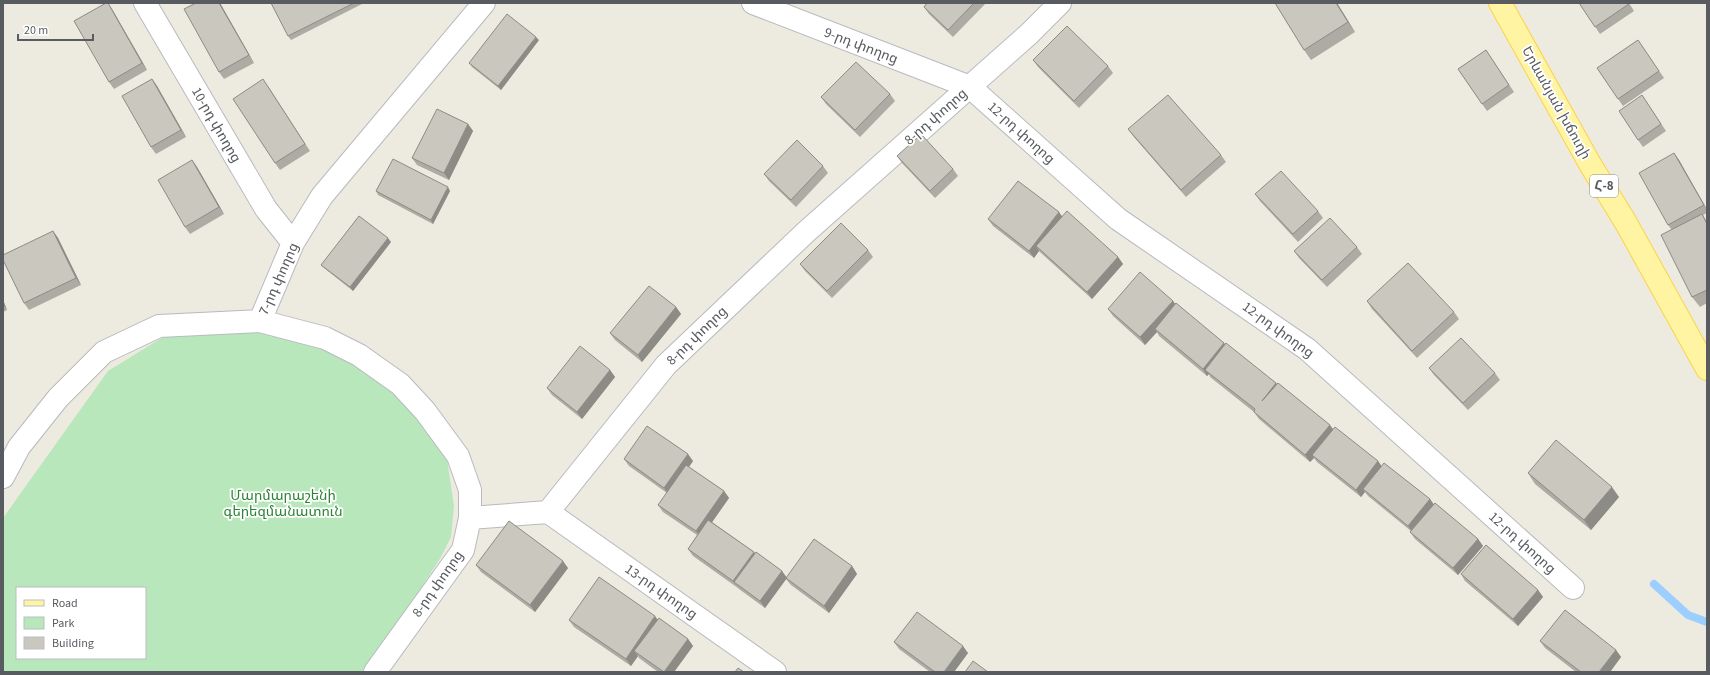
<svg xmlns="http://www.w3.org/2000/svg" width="1710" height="675" viewBox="0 0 1710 675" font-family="'Source Sans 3','Noto Sans Armenian',sans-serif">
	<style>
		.green { fill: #b8e7bb; fill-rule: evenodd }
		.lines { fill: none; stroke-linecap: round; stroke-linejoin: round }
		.stream { stroke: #9ccfff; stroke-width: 8 }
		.minor-casing { stroke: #b7babf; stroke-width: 24 }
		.primary-casing { stroke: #fcd348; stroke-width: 24 }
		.minor { stroke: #fff; stroke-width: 22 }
		.primary { stroke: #fff4a1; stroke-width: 22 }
		.wall { fill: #adaba3 }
		.shaded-wall { fill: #8d8b85 }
		.building { fill: #c9c7be; stroke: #8d8b85 }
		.labels { text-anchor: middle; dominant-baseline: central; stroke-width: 3.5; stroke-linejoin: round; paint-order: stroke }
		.shield { fill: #fff; stroke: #8a8d90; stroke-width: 1 }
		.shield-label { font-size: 13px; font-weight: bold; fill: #585c61 }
		.street-label { font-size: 14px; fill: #585c61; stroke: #fff }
		.park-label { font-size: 14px; fill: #2d8435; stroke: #fff }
	</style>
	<rect width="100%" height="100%" fill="#edeadf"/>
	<!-- green -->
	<path class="green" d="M262,329L327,344L404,395L447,459L454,506L451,537L441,557L367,672H3V518L108,371L173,331ZM17,588H145V658H17Z"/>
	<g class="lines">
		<!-- stream -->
		<path class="stream" d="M1654,584L1688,615L1707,622"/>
		<!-- minor casing -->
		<g class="minor-casing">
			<path id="minor" d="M145,3L266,209L293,243
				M753,3L970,87L1118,219L1307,349L1573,588
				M260,321L293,243L322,196L484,3
				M3,477L19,447L58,398L104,352L159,326L260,321L325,338L359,355L400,384L425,411L458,456L470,490V518
				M548,512L775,672
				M375,672L463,550L470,518L548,512L666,365L806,232L1029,34L1060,3"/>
		</g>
		<!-- primary casing -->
		<g class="primary-casing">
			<path id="primary" d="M1500,3L1590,164L1626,223L1707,369"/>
		</g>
		<!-- minor -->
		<use href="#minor" class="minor"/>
		<!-- primary -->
		<use href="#primary" class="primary"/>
	</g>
	<!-- wall -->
	<path class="wall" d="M196,3H220L254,63L224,79L219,72Z
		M271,3H364L291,40L288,36Z
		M927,3H986L953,37L929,14L924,7Z
		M1275,3H1337L1355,32L1311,60L1304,50Z
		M1579,3H1629L1634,11L1600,34Z
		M112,9L147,70L114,89L109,82Z
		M539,40L501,90L472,67L469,63Z
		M1638,40L1664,78L1623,106L1597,68Z
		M1486,50L1514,92L1487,111L1458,69Z
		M1033,60L1108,66L1113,73L1079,108L1038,67Z
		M152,79L157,86L186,137L156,154L151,147Z
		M268,86L310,151L280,170L275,163Z
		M890,94L895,101L860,137L826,104L821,97Z
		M1642,95L1666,131L1643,147L1638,140Z
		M468,124L473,131L449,180L417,165L412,158Z
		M1128,129L1221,155L1226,162L1186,197L1133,136Z
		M1674,153L1679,160L1707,209V213L1703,215L1707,222V303L1700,307L1692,297L1672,230L1668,225Z
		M897,156L953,169L958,176L935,198L902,163Z
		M192,160L197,167L224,214L190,234L185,227Z
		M823,166L828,173L796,207L769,181L764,174Z
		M376,191H450L433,224L378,195Z
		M1255,194L1318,211L1323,218L1298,242L1260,201Z
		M1062,217L1118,257L1123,264L1092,299L1041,253L1039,251L1034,258L993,226L988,219Z
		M53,231L58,238L81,285L29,310L24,303Z
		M391,242L353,291L324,268L321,265Z
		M1357,247L1362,254L1327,287L1299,258L1294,251Z
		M868,250L873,257L832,298L805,271L800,264Z
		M3,300L7,310L3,312Z
		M1173,301L1175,304L1225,344L1277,384L1333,429L1378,461L1381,466L1430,499L1433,505L1478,539L1483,546L1458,575L1415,539L1410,532L1411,531L1368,496L1365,492L1361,497L1317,462L1314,458L1310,462L1259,419L1254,412L1210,377L1209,374L1207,376L1159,336L1157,332L1145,345L1113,316L1108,309Z
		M1367,301L1454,312L1459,319L1417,358L1372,309Z
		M676,307L681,314L642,362L615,340L610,333Z
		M1429,368L1495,373L1500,380L1468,410L1434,375Z
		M610,370L615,377L582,419L552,395L547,388Z
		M624,459L693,461L689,467L724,491L729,498L712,522L754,552L755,554L782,571L786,577L852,566L857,574L829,613L791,585L786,579L765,608L739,589L738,588L693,556L688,549L697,535L663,512L658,505L667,493L629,466Z
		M1528,473L1619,497L1591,530L1535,484Z
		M476,565L568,568L535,612L481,572Z
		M1461,574L1538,590L1543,597L1518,626L1465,581Z
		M658,619L688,639L693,646L674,672H658L639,658L638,656L631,666L574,627L569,620Z
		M1540,641L1616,650L1621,657L1610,672H1576L1545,648Z
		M894,642L968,653L954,672H930L899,649Z"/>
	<!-- shaded-wall -->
	<path class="shaded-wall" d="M108,3L112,9L147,70L142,63Z
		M219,3H220L254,63L249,55Z
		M1336,3H1337L1355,32L1348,22Z
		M536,37L539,40L501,90L498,86Z
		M152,79L157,86L186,137L181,130Z
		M468,124L473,131L449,180L444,173Z
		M1674,153L1679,160L1707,210L1704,205Z
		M192,160L197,167L224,214L219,207Z
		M448,187L450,191L433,224L431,220Z
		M1059,212L1064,219L1036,246L1039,251L1034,258L1029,251Z
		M53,231L58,238L81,285L76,278Z
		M388,238L391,242L353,291L350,287Z
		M1118,257L1123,264L1092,299L1087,292Z
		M3,300L7,310L3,304Z
		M1173,301L1178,308L1155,329L1157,332L1145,345L1140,337Z
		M676,307L681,314L642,362L638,355Z
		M1224,343L1229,350L1205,370L1209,374L1207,376L1203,369Z
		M610,370L615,377L582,419L577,412Z
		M1276,383L1281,390L1262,401Z
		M1330,425L1335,432L1312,455L1314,458L1310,462L1305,455Z
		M688,454L693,461L669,495L664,488Z
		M1378,461L1383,468L1363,489L1365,492L1361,497L1356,490Z
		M1612,487L1619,497L1591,530L1584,520Z
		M724,491L729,498L701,538L696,531Z
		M1430,499L1435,506L1413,533L1408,526Z
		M1478,539L1483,546L1458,575L1453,568Z
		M754,552L759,559L734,582L738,588L733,581Z
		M563,561L568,568L535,612L530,605Z
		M852,566L857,574L829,613L824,606Z
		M782,571L787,578L765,608L760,601Z
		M1538,590L1543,597L1518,626L1513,619Z
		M655,616L660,623L634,651L638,656L631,666L626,659Z
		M688,639L693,646L674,672H664Z
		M963,646L968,653L954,672H944Z
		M1616,650L1621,657L1610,672H1599Z"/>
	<!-- building -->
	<path class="building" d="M106,3H108L142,63L109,82L74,21Z
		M196,3H219L249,55L219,72L184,9Z
		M271,3H354L288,36Z
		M927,3H974L948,30L924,7Z
		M1275,3H1336L1348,22L1304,50Z
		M1579,3H1629V4L1595,27Z
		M507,14L536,37L498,86L469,63Z
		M1067,26L1108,66L1074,101L1033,60Z
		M1638,40L1659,71L1618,99L1597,68Z
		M1486,50L1509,85L1482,104L1458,69Z
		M856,62L890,94L855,130L821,97Z
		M152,79L181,130L151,147L122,96Z
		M263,79L305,144L275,163L233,99Z
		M1168,95L1221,155L1181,190L1128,129Z
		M1642,95L1661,124L1638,140L1619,111Z
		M437,109L468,124L444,173L412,158Z
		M921,134L953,169L930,191L897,156Z
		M797,140L823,166L791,200L764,174Z
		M1674,153L1704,205L1668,225L1639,173Z
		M393,159L448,187L431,220L376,191Z
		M192,160L219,207L185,227L158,180Z
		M1281,171L1318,211L1293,234L1255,194Z
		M1018,181L1059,212L1029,251L988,219Z
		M1067,211L1118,257L1087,292L1036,246Z
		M1702,214L1707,224V290L1692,297L1661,235Z
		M359,216L388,238L350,287L321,265Z
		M1330,218L1357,247L1322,280L1294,251Z
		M841,223L868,250L827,291L800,264Z
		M53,231L76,278L24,303L3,260V255Z
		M1408,263L1454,312L1412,351L1367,301Z
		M1140,272L1173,301L1140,337L1108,309Z
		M649,286L676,307L638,355L610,333Z
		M1176,303L1224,343L1203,369L1155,329Z
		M1461,338L1495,373L1463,403L1429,368Z
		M1226,343L1276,383L1262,401L1278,383L1330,425L1305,455L1254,412L1255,409L1205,370Z
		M580,346L610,370L577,412L547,388Z
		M647,426L688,454L664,488L624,459Z
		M1335,427L1378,461L1356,490L1312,455Z
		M1556,440L1612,487L1584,520L1528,473Z
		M1384,463L1430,499L1408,526L1363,489Z
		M686,465L724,491L696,531L658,505Z
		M1435,503L1478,539L1453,568L1410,532Z
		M708,520L754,552L733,581L688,549Z
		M509,521L563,561L530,605L476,565Z
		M814,539L852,566L824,606L786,578Z
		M1486,545L1538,590L1513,619L1461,574Z
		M756,552L782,571L760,601L734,582Z
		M599,577L655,616L626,659L569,620Z
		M1565,610L1616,650L1599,672H1581L1540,641Z
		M917,612L963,646L944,672H935L894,642Z
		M659,618L688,639L664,672L634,651Z
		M973,661L988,672H965Z
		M738,668L744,672H735Z"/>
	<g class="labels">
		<!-- shield labels -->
		<rect class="shield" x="1590" y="175" width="28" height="22" rx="3"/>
		<g class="shield-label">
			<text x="1604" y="186">Հ-8</text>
		</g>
		<!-- street labels -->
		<g class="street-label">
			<text transform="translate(861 46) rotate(21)">9-րդ փողոց</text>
			<text transform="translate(1556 103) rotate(61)">Երևանյան խճուղի</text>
			<text transform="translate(936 117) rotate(-41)">8-րդ փողոց</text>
			<text transform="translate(216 125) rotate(60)">10-րդ փողոց</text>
			<text transform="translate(1021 133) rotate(42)">12-րդ փողոց</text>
			<text transform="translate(279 279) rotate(-66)">7-րդ փողոց</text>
			<text transform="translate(1278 330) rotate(36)">12-րդ փողոց</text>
			<text transform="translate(697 336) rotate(-44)">8-րդ փողոց</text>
			<text transform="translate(1522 543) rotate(42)">12-րդ փողոց</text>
			<text transform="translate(438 584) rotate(-55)">8-րդ փողոց</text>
			<text transform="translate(661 592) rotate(35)">13-րդ փողոց</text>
		</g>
		<!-- park labels -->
		<g class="park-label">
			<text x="283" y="496">Մարմարաշենի<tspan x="283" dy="16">գերեզմանատուն</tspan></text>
		</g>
	</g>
	<!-- border -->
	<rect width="1710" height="675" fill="none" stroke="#585c61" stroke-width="8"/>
	<!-- legend -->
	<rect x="16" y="587" width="130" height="72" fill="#ffffff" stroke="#bcbec0"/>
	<rect x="24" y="600" width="20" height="6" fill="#fff4a1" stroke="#bcbec0"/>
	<text x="52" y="607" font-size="12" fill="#585c61">Road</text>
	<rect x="24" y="617" width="20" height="12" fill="#b8e7bb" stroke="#bcbec0"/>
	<text x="52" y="627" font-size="12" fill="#585c61">Park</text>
	<rect x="24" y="637" width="20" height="12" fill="#c9c7be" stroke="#bcbec0"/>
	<text x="52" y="647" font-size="12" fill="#585c61">Building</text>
	<!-- scale -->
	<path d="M18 34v6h75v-6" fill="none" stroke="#585c61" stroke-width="2"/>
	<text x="24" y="34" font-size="12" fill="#585c61" stroke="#ffffff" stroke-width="3" paint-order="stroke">20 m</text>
</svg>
